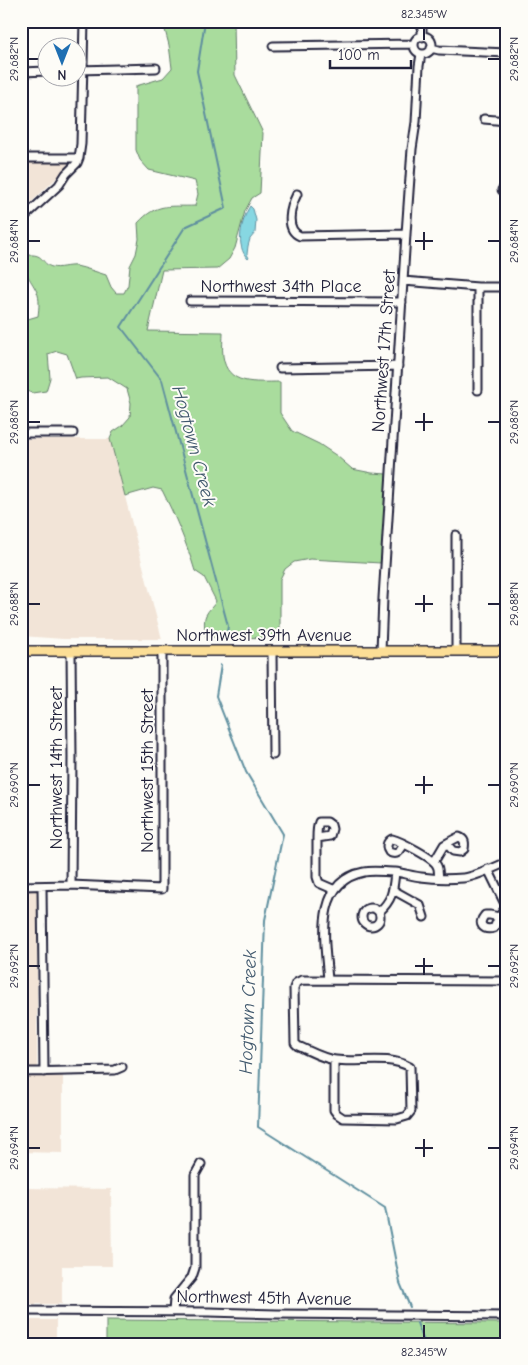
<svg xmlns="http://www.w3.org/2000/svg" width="528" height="1365" viewBox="0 0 528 1365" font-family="'Comic Neue',sans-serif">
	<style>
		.built { fill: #f2e4d7 }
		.green { fill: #a9dc9d; stroke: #667f6c }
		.water { fill: #87d7e2; stroke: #5f8f9f }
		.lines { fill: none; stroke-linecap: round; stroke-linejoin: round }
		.stream { stroke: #5f8f9f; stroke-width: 2 }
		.minor-casing { stroke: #22223b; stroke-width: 11 }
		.major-casing { stroke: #22223b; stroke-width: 12 }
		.minor { stroke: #fdfcf7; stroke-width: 7 }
		.major { stroke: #fcde96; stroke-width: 9 }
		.ticks { fill: none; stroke: #22223b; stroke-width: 2 }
		.labels { text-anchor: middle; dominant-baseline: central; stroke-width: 4; stroke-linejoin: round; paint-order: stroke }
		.street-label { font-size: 18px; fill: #22223b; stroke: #fdfcf7 }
		.water-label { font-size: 19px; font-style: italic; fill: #40586d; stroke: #fdfcf7 }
		.neatline { fill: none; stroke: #22223b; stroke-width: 2 }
		.ticks-label { font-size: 12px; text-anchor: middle; fill: #22223b }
	</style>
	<rect width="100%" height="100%" fill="#fdfcf7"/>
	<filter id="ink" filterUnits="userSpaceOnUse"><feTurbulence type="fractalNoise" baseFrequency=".02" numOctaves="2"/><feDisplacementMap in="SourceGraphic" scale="10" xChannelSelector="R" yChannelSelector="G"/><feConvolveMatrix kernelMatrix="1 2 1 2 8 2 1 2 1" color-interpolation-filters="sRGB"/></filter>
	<g filter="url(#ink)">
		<!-- built -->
		<path class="built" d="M21,162L72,163L21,212Z
			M21,439H110L162,639H64L21,636Z
			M21,884L37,891V1069L63,1076V1153L21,1152Z
			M21,1188L111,1189L112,1266H62V1304H21Z
			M21,1320H56V1344H21Z"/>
		<!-- green -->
		<path class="green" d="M166,21H234L235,75L263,133L260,193L252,198L245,211L235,248L229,259L217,269L162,270L148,331L223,332C223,339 222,348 223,356C227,386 255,382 280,382V413L292,431L319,444L337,456L352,469L372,473L387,474L381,563L310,559L294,562L285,569L280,579V638L206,637C205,631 203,621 206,615C208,610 214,606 216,601L204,577L195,571C187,544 175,516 162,490L153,488L125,496L110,439L113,432L122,426L130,417L131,403L127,389L108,377L81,378L76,379L67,354L57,351L48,354L50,378L46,391L32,393L21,389V321L38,316C39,308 40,299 37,292C30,277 21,273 29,255C45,254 41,264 52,267C59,269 68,265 76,266C86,268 96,272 106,275L111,287L116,293H124L128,285L130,266L136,254L139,239L138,223C157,202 170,207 195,206L198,194L195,181L149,170L140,160L136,150V86L163,78L172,68L169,45L165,30Z
			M106,1320L507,1323V1344H106Z"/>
		<!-- water -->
		<path class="water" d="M250,206L253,209L256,220L255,233L250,239L248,246L247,254L249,258L248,259C235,246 241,221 250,206Z"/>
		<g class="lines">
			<!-- stream -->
			<path class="stream" d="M205,21L197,71L226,208L185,227L121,327L162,380L228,626L226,638
				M221,665L216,696L246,772L283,834L265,920L258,1127L385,1208L400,1283L410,1307
				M417,1323L425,1344"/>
			<!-- minor casing -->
			<g class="minor-casing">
				<path id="minor" d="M422,21V37
					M414 45a9 9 0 1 1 18 0a9 9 0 1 1-18 0Z
					M273,46L414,44
					M431,48L439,50L507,53
					M78,70L156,68
					M21,72L48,71
					M484,119L507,121
					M21,158H79
					M502,190H507
					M297,194C291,206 284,229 300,236L406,234
					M21,220L59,185L66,174L77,163L79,158L81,144L84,21
					M403,281L478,287H507
					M190,301L402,302
					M280,368L398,366
					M478,390V287
					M21,433H73
					M381,651L383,598L406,234L412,149L416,122L419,66L421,54
					M456,651V535
					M272,652L273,755
					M317,838L330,836L332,829L331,825L327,822H319C317,827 317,832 317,838V877L319,883L335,890
					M404,844C400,851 398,856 389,852C386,848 386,842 392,839C400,841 434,858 437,866C439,869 438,875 439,878
					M434,862L444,845C449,842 454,839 459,837C465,839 465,843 464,849L460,852L453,851L447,844
					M488,869L506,906
					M71,885L72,758L71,651
					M21,886L71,885L162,889V652
					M42,886L44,1072
					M393,890L420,905L424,917
					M362 917a9 9 0 1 1 18 0a9 9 0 1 1-18 0Z
					M379,912C393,899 393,891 395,872
					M499,917L490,915H485C477,924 483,931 494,928L499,917L507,906
					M328,980C325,942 313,882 364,872C373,870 385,872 395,872C404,873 412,876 421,877C435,879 450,879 463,878C475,877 495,867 507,862
					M334,1060V1110L337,1114L343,1118L397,1119L407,1116L411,1111L410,1067C388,1055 360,1063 336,1060C323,1059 310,1051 298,1046L295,1043L294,988L296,983L302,980L507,981
					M21,1072L115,1070L122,1067
					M21,1311L209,1312L277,1314L507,1316
					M173,1312L174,1299L192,1277L195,1268V1175L201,1164"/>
			</g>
			<!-- major casing -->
			<g class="major-casing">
				<path id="major" d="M21,651H507"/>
			</g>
			<!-- minor -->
			<use href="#minor" class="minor"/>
			<!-- major -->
			<use href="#major" class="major"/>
		</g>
	</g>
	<!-- ticks -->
	<path class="ticks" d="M424,28V40M28,59H40M488,59H500M424,232V250M28,241H40M415,241H433M488,241H500M424,413V431M28,422H40M415,422H433M488,422H500M424,595V612M28,604H40M415,604H433M488,604H500M424,776V794M28,785H40M415,785H433M488,785H500M424,958V975M28,966H40M415,966H433M488,966H500M424,1139V1157M28,1148H40M415,1148H433M488,1148H500M424,1325V1338"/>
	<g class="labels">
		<!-- street labels -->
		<g class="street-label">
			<text x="281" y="286">Northwest 34th Place</text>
			<text transform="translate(384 351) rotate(-86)">Northwest 17th Street</text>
			<text x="264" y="635">Northwest 39th Avenue</text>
			<text transform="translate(56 768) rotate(-90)">Northwest 14th Street</text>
			<text transform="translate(147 771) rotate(-90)">Northwest 15th Street</text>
			<text transform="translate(264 1298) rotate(1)">Northwest 45th Avenue</text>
		</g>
		<!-- water labels -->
		<g class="water-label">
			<text transform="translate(194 446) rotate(75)">Hogtown Creek</text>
			<text transform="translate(248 1012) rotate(-88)">Hogtown Creek</text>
		</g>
	</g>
	<!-- margin -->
	<rect width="528" height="1365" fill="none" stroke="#fdfcf7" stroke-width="55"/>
	<!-- north arrow -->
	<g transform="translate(62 62) rotate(180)"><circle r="24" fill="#fdfcf7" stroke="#a5a5ac"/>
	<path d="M0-4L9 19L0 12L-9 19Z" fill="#1f6fb2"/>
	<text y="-8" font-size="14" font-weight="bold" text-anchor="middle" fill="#22223b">N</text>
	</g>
	<!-- scale -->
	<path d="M330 60v8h81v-8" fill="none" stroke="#22223b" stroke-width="2.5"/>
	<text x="338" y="60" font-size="15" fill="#22223b" stroke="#fdfcf7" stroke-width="4" paint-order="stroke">100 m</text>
	<rect x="28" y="28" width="472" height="1310" class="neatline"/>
	<g class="ticks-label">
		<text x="424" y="18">82.345°W</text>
		<text transform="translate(514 59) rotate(-90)" y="4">29.682°N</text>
		<text transform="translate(14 59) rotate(-90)" y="4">29.682°N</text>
		<text transform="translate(514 241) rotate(-90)" y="4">29.684°N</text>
		<text transform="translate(14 241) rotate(-90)" y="4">29.684°N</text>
		<text transform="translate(514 422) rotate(-90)" y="4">29.686°N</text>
		<text transform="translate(14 422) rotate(-90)" y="4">29.686°N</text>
		<text transform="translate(14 604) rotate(-90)" y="4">29.688°N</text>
		<text transform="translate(514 604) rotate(-90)" y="4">29.688°N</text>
		<text transform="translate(14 785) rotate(-90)" y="4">29.690°N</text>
		<text transform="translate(514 785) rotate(-90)" y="4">29.690°N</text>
		<text transform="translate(514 966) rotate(-90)" y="4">29.692°N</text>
		<text transform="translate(14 966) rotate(-90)" y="4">29.692°N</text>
		<text transform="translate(14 1148) rotate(-90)" y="4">29.694°N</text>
		<text transform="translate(514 1148) rotate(-90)" y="4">29.694°N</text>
		<text x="424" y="1356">82.345°W</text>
	</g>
</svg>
